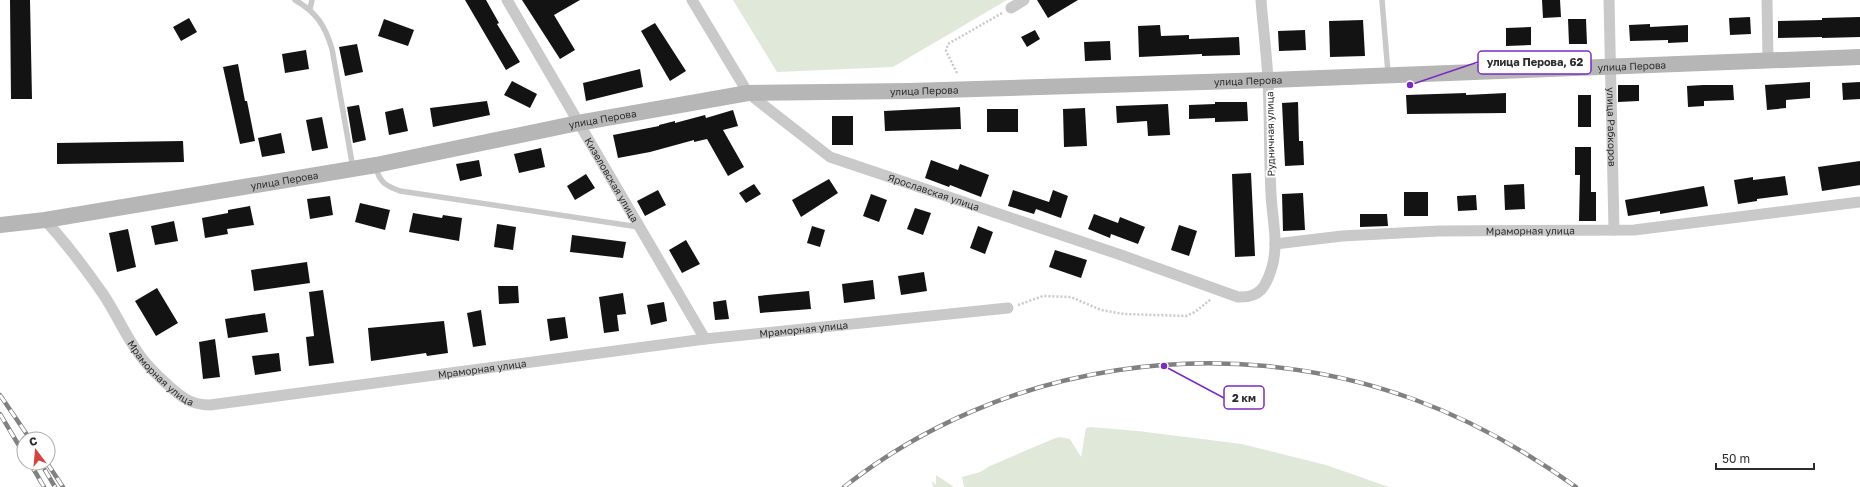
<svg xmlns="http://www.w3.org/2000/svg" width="1860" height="487" viewBox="0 0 1860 487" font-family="'Golos Text',sans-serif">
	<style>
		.green { fill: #e0e8da }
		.building { fill: #131313 }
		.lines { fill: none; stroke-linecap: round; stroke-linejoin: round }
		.path { stroke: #c9c9c9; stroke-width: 2.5; stroke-dasharray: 2 2; stroke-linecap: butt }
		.lane { stroke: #c9c9c9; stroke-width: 5.5 }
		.street { stroke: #c9c9c9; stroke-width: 11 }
		.secondary { stroke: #b6b6b6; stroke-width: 16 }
		.rail-casing { stroke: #818181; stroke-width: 4.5 }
		.rail { stroke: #fff; stroke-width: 3; stroke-dasharray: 9; stroke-linecap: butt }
		.labels { text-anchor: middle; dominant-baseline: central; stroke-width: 4; stroke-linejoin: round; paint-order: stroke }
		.street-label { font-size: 10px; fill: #2c2c2c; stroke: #fff }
		.leader { fill: none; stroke: #7b2cbf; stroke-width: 1.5 }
		.callout-dot { fill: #7b2cbf; stroke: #fff; stroke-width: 1.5 }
		.callout { fill: #fff; stroke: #7b2cbf; stroke-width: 1.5 }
		.callout-label { font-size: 11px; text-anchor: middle; font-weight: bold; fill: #2c2c2c }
	</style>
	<rect width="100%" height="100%" fill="#fff"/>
	<!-- green -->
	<path class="green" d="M733,0H1007L893,67L777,72Z
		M1090,427L1138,431L1242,444L1326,465L1389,487H964L962,477L980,472L990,466L1053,439L1059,437L1070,439L1081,457L1086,428Z
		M936,475L954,487H933L932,481L936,485Z"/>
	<!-- building -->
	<path class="building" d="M10,0H30L32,99H11Z
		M465,0H486L499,23L497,24L520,62L506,70Z
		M522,0H580L554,15L575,50L560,59Z
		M1037,0H1078L1048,18Z
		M1542,0H1560L1561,17L1543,18Z
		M1750,17L1751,34L1730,35L1729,18Z
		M1860,17V37L1822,38V37L1778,38V21L1822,20V18Z
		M189,18L197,32L181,41L173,27Z
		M384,19L414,30L408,46L378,36Z
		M1568,19H1586L1587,44H1569Z
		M1363,20L1365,56L1330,57L1329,21Z
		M655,23L686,71L670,81L641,31Z
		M1650,24V27L1688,25V42L1668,43V40L1630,41L1629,25Z
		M1160,25L1161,36L1189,35V39L1239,37L1240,55L1202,56V54L1139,57L1138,26Z
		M1531,27V45L1506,46V28Z
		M1035,30L1040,39L1027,47L1021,37Z
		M1305,30L1306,50L1279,51L1278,31Z
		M1110,41L1111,60L1085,61L1084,42Z
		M357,44L363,72L345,76L339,47Z
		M306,50L309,69L285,73L282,54Z
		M238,64L245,101H247L255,141L240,144L223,67Z
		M640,69L643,87L586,101L583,83Z
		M512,81L537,94L530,108L504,95Z
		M1810,82V98L1786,100V108L1767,110L1765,85Z
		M1860,82V99L1843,100L1842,83Z
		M1618,85H1639V101L1618,102Z
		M1703,85H1733L1734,100L1704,101V106L1688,107L1687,86Z
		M1466,93V95L1506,93V113L1407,114L1406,95Z
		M1578,95H1591V127H1578Z
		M487,101L490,115L433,127L430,108Z
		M1215,102H1247L1248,121L1215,122V118L1189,119V105L1215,104Z
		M1298,102L1299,141H1303L1304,165L1285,166L1282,103Z
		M1168,104L1170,135L1148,136L1147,121L1117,123L1116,106Z
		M359,105L366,140L353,143L347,107Z
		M960,107L961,129L885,131L884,111Z
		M403,108L408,131L389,135L385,112Z
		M1085,108L1087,146L1064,147L1063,109Z
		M987,109H1018V132H987Z
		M733,110L738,126L723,130L744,167L728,176L707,139L694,142V140L650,152L618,158L613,135L659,126V125L675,121V123L705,115L706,118Z
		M832,116H853V145H832Z
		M322,117L328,148L312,151L306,120Z
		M281,133L285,153L262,157L258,138Z
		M183,141L184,162L57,164V143Z
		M1575,147H1591V192H1596V221H1579L1580,175H1575Z
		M541,148L545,167L519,173L514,154Z
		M479,160L482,176L460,181L456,164Z
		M931,160L958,170L960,164L989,175L981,197L950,185L949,187L925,178Z
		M1860,161V185L1822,191L1818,167Z
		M1251,173L1255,256L1235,257L1232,174Z
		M586,174L595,188L575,200L567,186Z
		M1785,176L1788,195L1757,199V201L1738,204L1734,180L1753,177V180Z
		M829,179L838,193L801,217L792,200Z
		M754,184L761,194L746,203L739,193Z
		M1524,184L1525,209L1505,210L1504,185Z
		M1704,186L1708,206L1660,214V211L1628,216L1625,200Z
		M658,190L666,205L645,216L637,201Z
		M1013,190L1049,202L1053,190L1068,196L1061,218L1036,209L1034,214L1008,206Z
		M1404,192H1428V216H1404Z
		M1303,193L1305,230L1283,231L1282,194Z
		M871,194L887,200L879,222L863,216Z
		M1476,195L1477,210L1458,211L1457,196Z
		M330,196L333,215L310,219L307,199Z
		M360,203L390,210L385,230L355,222Z
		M250,206L254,225L227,229L228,234L205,238L202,218L228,213V210Z
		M915,208L931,213L923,235L907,229Z
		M413,213L442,218L443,215L462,218L459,241L409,232Z
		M1094,214L1118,223L1120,217L1145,227L1138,244L1111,234L1110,238L1088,229Z
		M1360,214H1387L1388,226L1360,227Z
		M174,221L178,241L155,245L151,226Z
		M497,224L516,227L513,250L494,247Z
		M1179,225L1197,231L1189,256L1171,250Z
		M812,226L825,230L820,247L807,243Z
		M978,226L993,232L985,254L970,248Z
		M128,229L136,267L117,272L109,233Z
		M572,235L626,242L623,258L570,252Z
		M686,240L700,264L682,273L669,250Z
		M1055,250L1087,260L1081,278L1049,267Z
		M307,262L310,283L254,291L251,270Z
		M924,272L927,291L901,295L898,276Z
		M873,280L875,299L844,303L842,284Z
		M498,286H518L519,303L499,304Z
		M157,288L178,323L156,336L135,301Z
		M323,290L334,363L309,366L306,337L314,336L309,292Z
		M809,291L811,309L760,313L758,296Z
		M623,293L626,314L617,315L619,331L604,333L599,297Z
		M726,300L729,319L715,320L713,302Z
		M664,302L667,321L651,325L647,305Z
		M481,310L486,345L473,347L467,313Z
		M265,313L268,332L228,338L225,319Z
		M565,317L568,338L550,341L547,319Z
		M444,321L448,353L427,356L426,353L371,361L368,328Z
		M215,339L220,377L203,379L199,342Z
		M279,353L281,371L255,375L252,356Z"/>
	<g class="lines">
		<!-- path -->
		<path class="path" d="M957,73L946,51L948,44L1002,13
			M1018,305L1043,296L1071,297L1101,310L1124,314L1186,316L1195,312L1211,299"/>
		<!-- lane -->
		<path class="lane" d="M295,0C316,12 325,25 332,49L353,168
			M1382,0L1388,73
			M310,9L312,0
			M376,167C379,182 386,186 400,191L639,227"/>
		<!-- street -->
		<g class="street">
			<path id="s1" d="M507,0L705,339"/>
			<path id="s2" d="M692,0L748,93L830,157L1121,255L1238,297C1260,298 1266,287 1272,267C1279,243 1272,218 1271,194C1269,157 1270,119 1268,82C1267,55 1263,27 1261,0"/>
			<path id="s3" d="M1609,0L1614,230"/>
			<path d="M1767,0L1768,61"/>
			<path d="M1011,8L1024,0"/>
			<path id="s4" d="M45,220C66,243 85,268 103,294C116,313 125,335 139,354C147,366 157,375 168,385C181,397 191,405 210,405L705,339L1008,308"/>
			<path id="s5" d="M1275,244L1342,236L1439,231L1634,230L1860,202"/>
		</g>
		<!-- secondary -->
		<path class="secondary" id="s6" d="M0,225L45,220L376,165L578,123L748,93L909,91L1268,80L1860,57"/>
		<!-- rail casing -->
		<g class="rail-casing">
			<path id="rail" d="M0,395L30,439
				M0,414L24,454
				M30,463L44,487
				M47,463L63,487
				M45,470L55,487
				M844,487C1003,362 1223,330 1413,399C1471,420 1526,451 1576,487"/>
		</g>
		<!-- rail -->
		<use href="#rail" class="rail"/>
	</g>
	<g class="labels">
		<!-- street labels -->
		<g class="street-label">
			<text stroke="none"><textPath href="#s6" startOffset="1644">улица Перова</textPath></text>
			<text stroke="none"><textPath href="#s6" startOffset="1260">улица Перова</textPath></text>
			<text stroke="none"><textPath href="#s6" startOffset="936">улица Перова</textPath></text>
			<text stroke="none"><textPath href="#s6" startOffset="612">улица Перова</textPath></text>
			<text stroke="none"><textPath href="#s3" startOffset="127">улица Рабкоров</textPath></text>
			<text transform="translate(1270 134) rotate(-91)">Рудничная улица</text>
			<text stroke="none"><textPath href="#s6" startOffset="288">улица Перова</textPath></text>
			<text stroke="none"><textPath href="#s1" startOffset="208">Кизеловская улица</textPath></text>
			<text stroke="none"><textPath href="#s2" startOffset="322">Ярославская улица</textPath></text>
			<text stroke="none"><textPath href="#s5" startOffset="256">Мраморная улица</textPath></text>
			<text stroke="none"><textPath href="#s4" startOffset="853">Мраморная улица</textPath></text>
			<text stroke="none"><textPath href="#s4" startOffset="529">Мраморная улица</textPath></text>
			<text stroke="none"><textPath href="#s4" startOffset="193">Мраморная улица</textPath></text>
		</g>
	</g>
	<!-- callouts -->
	<path class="leader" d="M1410 85L1478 62M1164 366L1224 398"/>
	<g class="callout-dot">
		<circle cx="1410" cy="85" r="4"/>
		<circle cx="1164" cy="366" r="4"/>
	</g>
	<g class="callout">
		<rect x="1478" y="51" width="113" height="23" rx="4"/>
		<rect x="1224" y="386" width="40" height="23" rx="4"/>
	</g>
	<g class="callout-label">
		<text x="1535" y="66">улица Перова, 62</text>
		<text x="1244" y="402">2 км</text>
	</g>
	<!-- north arrow -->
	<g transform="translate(36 451) rotate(344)"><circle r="19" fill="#ffffff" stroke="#ababab"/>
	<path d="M0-3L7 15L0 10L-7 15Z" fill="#d2453f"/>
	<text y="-6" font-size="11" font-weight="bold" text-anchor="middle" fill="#2c2c2c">С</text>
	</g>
	<!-- scale -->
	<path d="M1716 463v6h98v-6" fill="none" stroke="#2c2c2c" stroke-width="2"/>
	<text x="1722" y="463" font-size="12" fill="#2c2c2c" stroke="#ffffff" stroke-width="3" paint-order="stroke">50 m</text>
</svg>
